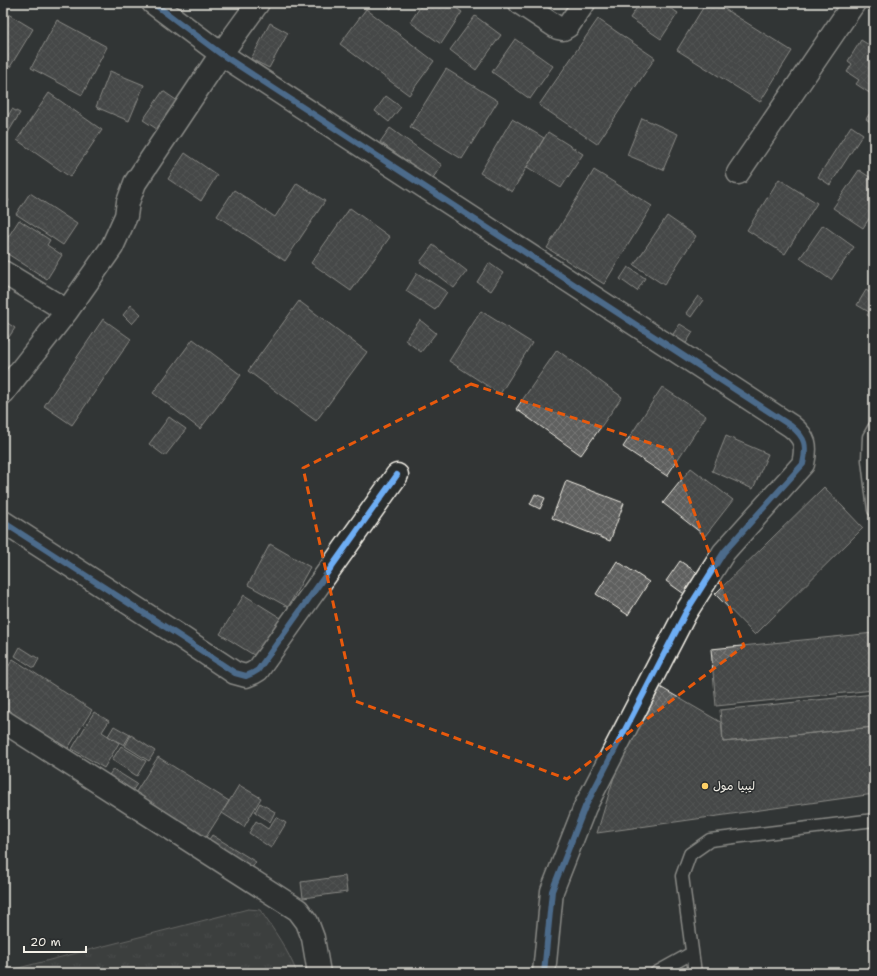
<svg xmlns="http://www.w3.org/2000/svg" width="877" height="976" viewBox="0 0 877 976" font-family="'Shantell Sans','Playpen Sans Arabic',sans-serif">
	<style>
		.grass { fill: url(#grass-tufts); stroke: #a09f9a }
		.building { fill: url(#building-cross-hatch); stroke: #f4f1e8 }
		.lines { fill: none; stroke-linecap: round; stroke-linejoin: round }
		.service-casing { stroke: #f4f1e8; stroke-width: 15 }
		.minor-casing { stroke: #f4f1e8; stroke-width: 25 }
		.service { stroke: #2a2d2e; stroke-width: 12 }
		.minor { stroke: #2a2d2e; stroke-width: 22 }
		.cycleway-casing { stroke: #2a2d2e; stroke-width: 8 }
		.cycleway { stroke: #6dadf4; stroke-width: 6 }
		.marked { fill: none; stroke: #e8590c; stroke-width: 3; stroke-dasharray: 8 5; stroke-linejoin: round }
		.poi-dot { fill: #ffd166; stroke: #2a2d2e; stroke-width: 1.5 }
		.labels { text-anchor: middle; dominant-baseline: central; stroke-width: 3; stroke-linejoin: round; paint-order: stroke }
		.poi-label { font-size: 12px; fill: #f4f1e8; stroke: #2a2d2e; text-anchor: start }
	</style>
	<defs>
		<pattern id="grass-tufts" width="24" height="20" patternUnits="userSpaceOnUse"><rect width="24" height="20" fill="#4b4d4c"/><path d="M3 7l-1-3M5 7V3M7 7l1-3M15 17l-1-3M17 17v-4M19 17l1-3" fill="none" stroke="#666766"/></pattern>
		<pattern id="building-cross-hatch" width="8" height="8" patternUnits="userSpaceOnUse"><rect width="8" height="8" fill="#5f605f"/><path d="M0 0l8 8M0 8l8-8" fill="none" stroke="#777776"/></pattern>
	</defs>
	<rect width="100%" height="100%" fill="#323535"/>
	<filter id="ink" filterUnits="userSpaceOnUse"><feTurbulence type="fractalNoise" baseFrequency=".025" numOctaves="2"/><feDisplacementMap in="SourceGraphic" scale="8" xChannelSelector="R" yChannelSelector="G"/><feConvolveMatrix kernelMatrix="1 2 1 2 8 2 1 2 1" color-interpolation-filters="sRGB"/></filter>
	<g filter="url(#ink)">
		<!-- grass -->
		<path class="grass" d="M248,909L260,910C274,930 288,950 297,973H3V972Z"/>
		<!-- building -->
		<path class="building" d="M383,3H396L391,9Z
			M423,3H449L462,12L441,44L410,22Z
			M640,3H663L678,13L661,39L630,18Z
			M706,3H715L792,51L760,102L677,50Z
			M366,9L434,61L409,95L340,44Z
			M3,11L33,29L10,67L3,62Z
			M475,16L501,35L476,70L450,50Z
			M598,19L655,58L597,144L539,105Z
			M57,20L107,47L82,95L31,68Z
			M270,23L288,33L269,68L251,59Z
			M515,39L553,66L530,99L492,72Z
			M861,40L874,48V96L856,84L859,80L847,72L852,64L848,61Z
			M446,69L498,101L462,159L410,127Z
			M110,71L144,85L129,121L96,107Z
			M163,91L179,102L160,131L143,120Z
			M49,93L102,130L70,177L17,140Z
			M386,96L401,107L389,122L375,111Z
			M874,107V125L866,119Z
			M12,109L20,113L6,136L3,135V125Z
			M642,118L678,134L663,170L627,155Z
			M512,119L544,138L512,192L480,173Z
			M851,126L863,134L830,185L818,177Z
			M390,128L442,165L432,179L380,142Z
			M548,132L583,154L561,188L527,167Z
			M185,153L217,175L201,201L168,179Z
			M594,170L652,206L604,284L547,248Z
			M859,170L874,180V211L863,228L833,208Z
			M779,179L817,203L785,254L747,230Z
			M297,183L325,201L285,261L217,216L234,190L275,217Z
			M30,193L77,224L63,245L16,214Z
			M3,196L9,200L3,210Z
			M350,208L390,237L351,291L311,263Z
			M667,216L696,236L664,285L634,265Z
			M19,220L50,240L47,245L62,255L47,279L3,251V245Z
			M823,225L854,247L831,280L800,258Z
			M433,245L467,271L454,288L420,262Z
			M489,263L503,273L491,291L477,282Z
			M628,267L645,278L637,291L620,279Z
			M417,273L447,292L435,310L406,291Z
			M866,290L872,294L874,291V320L867,315L869,312L857,305Z
			M698,296L703,300L691,317L686,313Z
			M299,301L367,352L316,421L248,371Z
			M131,305L141,314L132,324L123,315Z
			M481,311L532,343L500,394L449,361Z
			M103,319L131,339L72,425L44,406Z
			M3,320L15,328L3,346Z
			M420,320L436,333L421,352L405,340Z
			M680,324L693,332L685,345L671,337Z
			M193,339L241,375L200,429L153,393Z
			M557,350L622,397L581,455L516,409Z
			M662,387L706,416L667,476L623,447Z
			M169,417L186,429L165,456L149,444Z
			M726,436L768,454L753,489L712,471Z
			M691,468L733,500L705,536L663,503Z
			M566,481L624,503L610,541L552,518Z
			M824,487L863,528L755,635L715,594Z
			M535,494L545,498L540,509L530,504Z
			M270,544L310,567L288,607L248,585Z
			M617,561L649,582L628,615L596,594Z
			M680,561L702,576L687,596L666,581Z
			M244,595L281,618L257,657L220,634Z
			M874,633V690L716,706L711,649Z
			M20,647L39,659L34,668L15,656Z
			M13,659L92,710L65,753L3,714V675Z
			M660,687L722,723L723,742L874,727V794L597,833L621,754Z
			M874,694V727L723,742L720,710Z
			M94,712L109,721L102,732L119,743L104,768L72,749Z
			M114,726L130,735L124,745L108,736Z
			M131,735L155,751L149,761L125,746Z
			M121,746L146,761L137,776L112,760Z
			M158,757L229,801L203,842L132,798Z
			M113,769L137,784L129,795L106,780Z
			M239,785L261,798L244,827L222,813Z
			M260,803L275,812L270,822L255,812Z
			M276,817L286,823L271,848L249,833L256,821L268,829Z
			M212,835L256,862L247,875L203,848Z
			M345,876L347,892L303,898L301,882Z"/>
		<g class="lines">
			<!-- service casing -->
			<g class="service-casing">
				<path id="service" d="M874,428L869,437L868,460L874,510
					M656,973L692,953
					M695,973L682,876L690,854L710,840L874,820"/>
			</g>
			<!-- minor casing -->
			<g class="minor-casing">
				<path id="minor" d="M153,3L221,54L791,426C806,438 807,446 803,464L724,552L686,612L585,807L552,891L544,973
					M520,3L558,28L563,29L568,26L584,3
					M738,173L854,3
					M3,272L67,311
					M3,393L67,311L112,247L126,216L128,202L135,183L221,54L258,3
					M3,522L181,637L235,673L246,676L253,673L258,670L397,475
					M3,721L298,910L307,922L313,938L319,973"/>
			</g>
			<!-- service -->
			<use href="#service" class="service"/>
			<!-- minor -->
			<use href="#minor" class="minor"/>
			<!-- cycleway casing -->
			<g class="cycleway-casing">
				<path id="cycleway" d="M153,3L221,54L791,426C806,438 807,446 803,464L724,552L686,612L585,807L552,891L544,973
					M3,522L181,637L235,673L246,676L253,673L258,670L397,475"/>
			</g>
			<!-- cycleway -->
			<use href="#cycleway" class="cycleway"/>
		</g>
	</g>
	<!-- marked area -->
	<path d="M0 0H877V976H0ZM471,384L671,450L744,646L567,779L355,701L303,468Z" fill="#323535" fill-opacity=".55" fill-rule="evenodd"/>
	<path class="marked" d="M471,384L671,450L744,646L567,779L355,701L303,468Z"/>
	<!-- markers -->
	<circle class="poi-dot" cx="705" cy="786" r="4"/>
	<g class="labels">
		<!-- poi labels -->
		<g class="poi-label">
			<text x="713" y="786">ليبيا مول</text>
		</g>
	</g>
	<!-- margin -->
	<rect width="877" height="976" fill="none" stroke="#2a2d2e" stroke-width="16"/>
	<rect x="8" y="8" width="861" height="960" fill="none" stroke="#f4f1e8" stroke-width="1.5" filter="url(#ink)"/>
	<!-- scale -->
	<path d="M24 946v6h62v-6" fill="none" stroke="#f4f1e8" stroke-width="2"/>
	<text x="30" y="946" font-size="12" fill="#f4f1e8" stroke="#2a2d2e" stroke-width="3" paint-order="stroke">20 m</text>
</svg>
